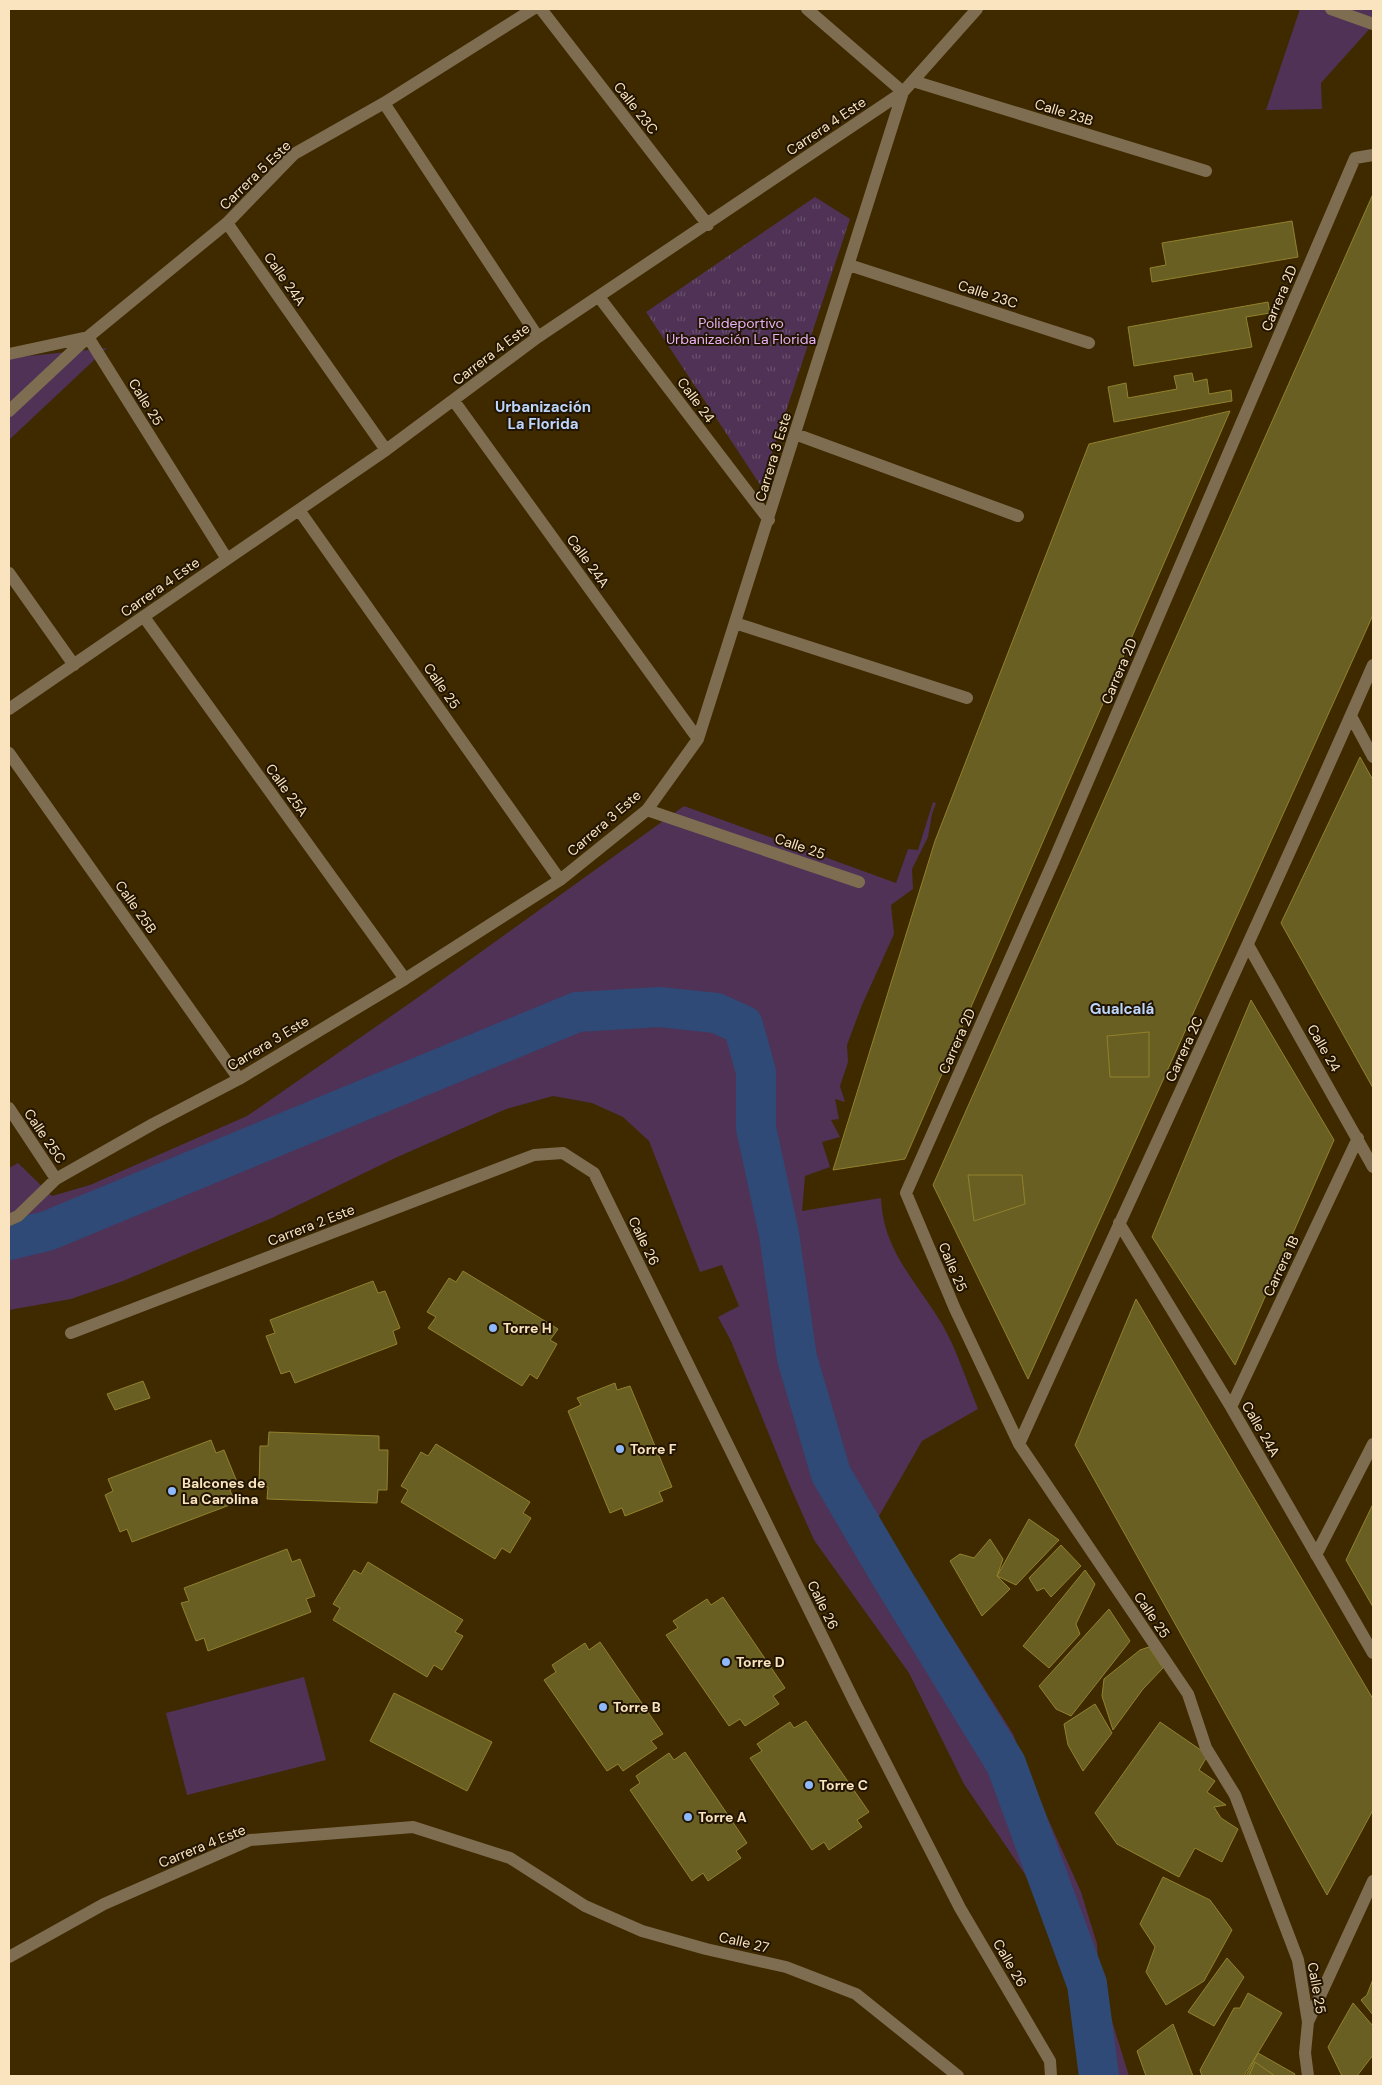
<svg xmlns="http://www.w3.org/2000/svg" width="1382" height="2085" viewBox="0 0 1382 2085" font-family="'DM Sans',sans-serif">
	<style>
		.green { fill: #4f3256 }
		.park { fill: url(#park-tufts) }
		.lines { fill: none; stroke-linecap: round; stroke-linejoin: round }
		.canal { stroke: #2f4a76; stroke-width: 40 }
		.building { fill: #6a5f23; stroke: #91822c }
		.minor { stroke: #7e6d50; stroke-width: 12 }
		.poi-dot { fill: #8eb9fc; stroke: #211400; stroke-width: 2 }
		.labels { text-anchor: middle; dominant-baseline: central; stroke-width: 4; stroke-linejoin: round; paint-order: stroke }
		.street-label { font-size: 14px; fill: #fae3bf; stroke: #211400 }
		.park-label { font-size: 14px; fill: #e9b2f7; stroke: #211400 }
		.poi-label { font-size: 14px; font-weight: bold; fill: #fae3bf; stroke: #211400; text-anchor: start }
		.neighbourhood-label { font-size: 15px; font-weight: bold; fill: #bdd6fc; stroke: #211400 }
	</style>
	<defs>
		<pattern id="park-tufts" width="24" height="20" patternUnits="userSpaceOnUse" patternTransform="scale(1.25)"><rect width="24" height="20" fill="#4f3256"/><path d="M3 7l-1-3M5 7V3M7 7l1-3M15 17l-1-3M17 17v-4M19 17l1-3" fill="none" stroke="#69506c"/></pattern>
	</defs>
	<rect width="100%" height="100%" fill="#3f2a00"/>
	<!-- green -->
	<path class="green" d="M1300,9H1373V25L1321,83L1322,109L1266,110Z
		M107,348L9,440V358Z
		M933,802L936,803L932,814L928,837L912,869L913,889L891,905L894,934L862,1005L847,1045L848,1062L840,1086L845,1102L835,1099L839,1119L831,1120L840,1137L822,1142L830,1167L805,1176L802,1211L881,1198C883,1251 917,1282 942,1324C956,1348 967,1382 978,1409L922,1441L875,1523L952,1637L1013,1734L1048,1819L1081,1892L1097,1944L1099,1979L1129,2076H1101L1068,1985L1047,1907L964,1784L909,1673L814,1540L790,1486L731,1341L718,1317L739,1306L722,1265L700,1272L649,1141L623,1117L592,1103L553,1096L506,1109L393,1159L272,1218L123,1281L71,1299L9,1310V1168L18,1163L52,1196L90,1185L247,1116L410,1003L684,806L896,883L908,849L918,850Z
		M304,1677L326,1760L187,1795L166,1713Z"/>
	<!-- park -->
	<path class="park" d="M815,197L850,219L761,486L646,312Z"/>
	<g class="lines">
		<!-- canal -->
		<path class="canal" d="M9,1240L47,1231L577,1012L659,1007L716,1013L743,1025L756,1072V1128L779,1234L797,1358L831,1474L889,1573L1006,1764L1087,1984L1099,2076"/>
	</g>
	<!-- building -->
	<path class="building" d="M1373,194V615L1028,1379L933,1185Z
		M1292,221L1298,257L1152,282L1150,268L1166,265L1162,243Z
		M1268,302L1270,313L1246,317L1252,347L1134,366L1128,327Z
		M1192,373L1194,382L1207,379L1209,394L1231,390L1232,401L1114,422L1108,387L1126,383L1128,398L1177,389L1174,376Z
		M1230,411L905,1159L833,1170L935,841L1089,444Z
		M1360,757L1373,780V1088L1281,923Z
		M1251,1000L1334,1140L1235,1365L1152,1237Z
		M1149,1032V1077H1110L1107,1036Z
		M968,1175H1022L1025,1204L974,1221Z
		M463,1271L558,1329L550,1340L557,1344L537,1379L530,1374L522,1386L428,1328L436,1317L427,1312L449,1278L456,1282Z
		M373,1281L378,1293L385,1291L400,1328L393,1331L397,1344L295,1383L290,1371L281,1374L266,1336L275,1333L270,1320Z
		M1136,1299L1373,1699V1810L1327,1895L1075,1445Z
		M143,1381L150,1398L115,1410L107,1394Z
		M615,1383L617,1390L630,1386L672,1487L659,1492L663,1501L625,1516L622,1508L610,1513L568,1411L581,1405L577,1398Z
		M269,1432L379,1436V1450H388L387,1490H378L377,1503L267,1499L268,1487L259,1486L260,1446H268Z
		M211,1440L216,1453L224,1450L239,1487L230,1490L235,1503L132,1542L127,1529L120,1532L105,1495L113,1491L108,1479Z
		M436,1444L530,1502L523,1513L531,1518L510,1553L502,1548L495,1559L401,1502L408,1490L401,1486L421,1452L428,1456Z
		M1373,1504V1607L1346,1560Z
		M1029,1519L1059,1540L1016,1585L997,1576Z
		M990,1539L1003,1559L997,1576L1010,1589L982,1616L950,1561L960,1554L974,1558Z
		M1061,1545L1081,1566L1051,1597L1044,1588L1037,1591L1029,1578Z
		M287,1549L292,1562L300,1559L315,1596L306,1599L311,1612L208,1651L204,1638L196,1641L181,1603L189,1601L184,1588Z
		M368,1562L463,1620L455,1632L463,1636L442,1670L434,1665L427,1677L333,1620L340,1608L333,1604L354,1570L361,1574Z
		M1085,1570L1095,1584L1076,1624L1080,1634L1049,1668L1023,1646Z
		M723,1597L785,1688L773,1696L779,1704L745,1726L740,1719L729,1726L666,1635L678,1628L673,1621L707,1599L711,1605Z
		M1109,1609L1130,1641L1071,1716L1056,1709L1039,1686Z
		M600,1642L663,1734L651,1741L657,1748L623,1771L618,1764L607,1771L544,1680L556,1672L552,1665L585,1643L589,1650Z
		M1149,1647L1163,1668L1143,1689L1113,1730L1102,1696L1104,1679L1140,1650Z
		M394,1693L492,1742L467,1791L370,1741Z
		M1095,1704L1112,1733L1083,1771L1068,1745L1064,1724Z
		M806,1721L869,1812L857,1820L862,1827L829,1850L824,1842L812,1850L750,1758L762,1751L757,1744L790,1722L794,1728Z
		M1160,1722L1208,1755L1199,1770L1215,1781L1207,1792L1226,1805L1214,1807L1221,1818L1238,1829L1222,1862L1195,1848L1179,1877L1117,1844L1095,1813Z
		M685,1752L747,1843L736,1851L741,1858L708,1881L703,1873L692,1881L630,1790L640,1783L636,1776L669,1753L674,1760Z
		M1163,1877L1210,1900L1232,1930L1204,1981L1166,2005L1146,1972L1155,1947L1140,1924Z
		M1227,1958L1244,1977L1214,2026L1188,2012Z
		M1373,1979V2015L1361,2000L1367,1995Z
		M1248,1993L1282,2013L1244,2076H1202L1200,2070L1234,2008H1240Z
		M1353,2003L1373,2026V2055L1357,2076H1342L1328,2047Z
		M1173,2024L1193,2076H1146L1137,2051Z
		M1258,2053L1295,2074L1294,2076H1246Z
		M1255,2062L1275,2076H1249Z"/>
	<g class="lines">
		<!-- minor -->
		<path class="minor" d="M541,9L708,225
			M1331,9L1373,24
			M913,81L1206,171
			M384,103L538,337
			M227,223L386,450
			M849,265L1089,343
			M599,297L769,520
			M88,337L227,559
			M9,354L88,337
			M454,401L698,739
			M9,411L88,337L227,223L294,154L384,103L533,9
			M795,434L1018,516
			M299,510L560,880
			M9,573L74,665
			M144,617L405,979
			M735,623L967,698
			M9,709L386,450L538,337L903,92L977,9
			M1351,716L1373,757
			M9,753L239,1079
			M647,810L859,882
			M1248,945L1373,1167
			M9,1108L56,1179
			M9,1220L18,1216L56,1179L153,1124L239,1079L405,979L560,880L647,810L698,739L903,92L807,9
			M1119,1223L1231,1407L1373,1653
			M71,1333L534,1155L563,1153L594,1173L855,1703L960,1908L1050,2061L1051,2076
			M1231,1407L1358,1138
			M1019,1444C1136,1184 1259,926 1373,665
			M1316,1555L1373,1444
			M9,1957L104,1904L250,1840L413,1827L510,1858L585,1906L642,1931L706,1949L786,1967L856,1994L958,2076
			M1308,2022L1373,1881
			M1308,2076L1305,2053L1308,2022L1298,1960L1235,1795L1206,1748L1188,1694L1019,1444L955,1309L906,1193L1054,860L1355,158L1373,155"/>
	</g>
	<!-- markers -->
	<g class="poi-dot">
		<circle cx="493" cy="1328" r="5"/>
		<circle cx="620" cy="1449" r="5"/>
		<circle cx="172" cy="1491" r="5"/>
		<circle cx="726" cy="1662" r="5"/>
		<circle cx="603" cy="1707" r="5"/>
		<circle cx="809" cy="1785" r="5"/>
		<circle cx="688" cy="1817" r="5"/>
	</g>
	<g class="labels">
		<!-- street labels -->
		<g class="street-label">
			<text transform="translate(636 108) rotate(52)">Calle 23C</text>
			<text transform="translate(1064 112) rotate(17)">Calle 23B</text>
			<text transform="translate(826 126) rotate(-34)">Carrera 4 Este</text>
			<text transform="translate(255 175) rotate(-44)">Carrera 5 Este</text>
			<text transform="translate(285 279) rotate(55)">Calle 24A</text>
			<text transform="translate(988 294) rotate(18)">Calle 23C</text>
			<text transform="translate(1279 298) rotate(-67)">Carrera 2D</text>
			<text transform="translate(491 354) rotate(-37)">Carrera 4 Este</text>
			<text transform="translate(696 400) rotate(53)">Calle 24</text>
			<text transform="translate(146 402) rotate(58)">Calle 25</text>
			<text transform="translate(773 457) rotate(-73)">Carrera 3 Este</text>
			<text transform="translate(588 561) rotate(54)">Calle 24A</text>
			<text transform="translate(160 587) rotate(-35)">Carrera 4 Este</text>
			<text transform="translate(1119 671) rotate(-67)">Carrera 2D</text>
			<text transform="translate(442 686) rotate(55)">Calle 25</text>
			<text transform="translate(287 790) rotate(54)">Calle 25A</text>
			<text transform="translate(604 823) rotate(-41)">Carrera 3 Este</text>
			<text transform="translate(800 846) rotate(19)">Calle 25</text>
			<text transform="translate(136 907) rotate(55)">Calle 25B</text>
			<text transform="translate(957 1041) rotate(-66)">Carrera 2D</text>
			<text transform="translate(268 1043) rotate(-31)">Carrera 3 Este</text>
			<text transform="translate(1324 1048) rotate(60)">Calle 24</text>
			<text transform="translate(1184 1049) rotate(-65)">Carrera 2C</text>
			<text transform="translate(45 1136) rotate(56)">Calle 25C</text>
			<text transform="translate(311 1225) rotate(-21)">Carrera 2 Este</text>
			<text transform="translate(644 1241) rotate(64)">Calle 26</text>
			<text transform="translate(1281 1266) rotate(-65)">Carrera 1B</text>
			<text transform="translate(953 1267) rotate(67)">Calle 25</text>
			<text transform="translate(1261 1429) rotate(60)">Calle 24A</text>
			<text transform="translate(823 1605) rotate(64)">Calle 26</text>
			<text transform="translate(1152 1615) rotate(56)">Calle 25</text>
			<text transform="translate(202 1846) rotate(-22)">Carrera 4 Este</text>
			<text transform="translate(744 1942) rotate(13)">Calle 27</text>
			<text transform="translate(1010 1963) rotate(60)">Calle 26</text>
			<text transform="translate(1317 1988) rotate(80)">Calle 25</text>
		</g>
		<!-- park labels -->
		<g class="park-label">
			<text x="741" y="323">Polideportivo<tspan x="741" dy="16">Urbanización La Florida</tspan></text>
		</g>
		<!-- poi labels -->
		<g class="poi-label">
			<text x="503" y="1328">Torre H</text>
			<text x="630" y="1449">Torre F</text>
			<text x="182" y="1483">Balcones de<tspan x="182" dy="16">La Carolina</tspan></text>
			<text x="736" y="1662">Torre D</text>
			<text x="613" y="1707">Torre B</text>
			<text x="819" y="1785">Torre C</text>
			<text x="698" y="1817">Torre A</text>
		</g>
		<!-- neighbourhood labels -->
		<g class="neighbourhood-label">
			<text x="543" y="407">Urbanización<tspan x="543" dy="17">La Florida</tspan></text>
			<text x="1122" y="1009">Gualcalá</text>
		</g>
	</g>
	<!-- border -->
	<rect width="1382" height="2085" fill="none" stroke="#fae3bf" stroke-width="20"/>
</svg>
